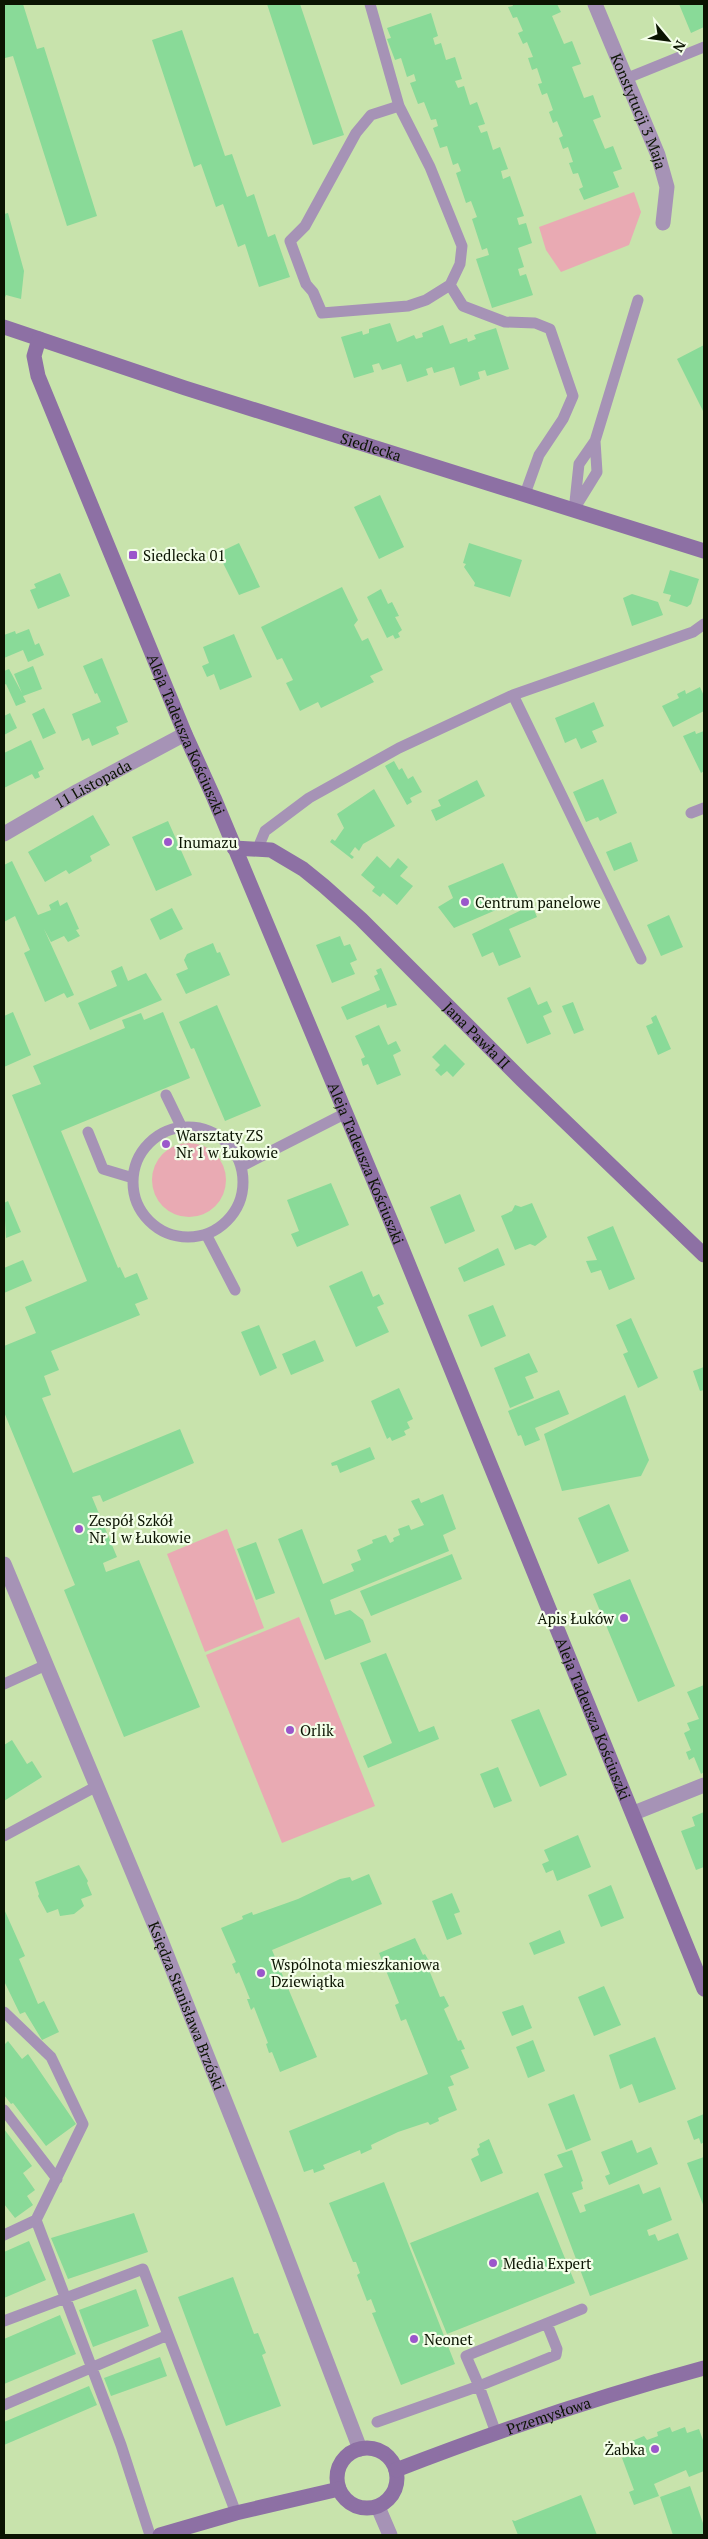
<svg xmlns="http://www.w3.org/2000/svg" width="708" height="2539" viewBox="0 0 708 2539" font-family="'PT Serif',serif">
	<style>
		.green { fill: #e9aab3 }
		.building { fill: #89da98 }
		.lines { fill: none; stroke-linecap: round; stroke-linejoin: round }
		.lane { stroke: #a693b6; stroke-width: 11 }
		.street { stroke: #a693b6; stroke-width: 15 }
		.secondary { stroke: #8d70a4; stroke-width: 15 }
		.poi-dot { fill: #9b57cb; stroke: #f3fee8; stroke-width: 2 }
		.labels { text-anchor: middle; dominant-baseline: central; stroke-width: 4.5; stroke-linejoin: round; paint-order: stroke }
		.street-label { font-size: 15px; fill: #0b1402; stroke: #f3fee8 }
		.poi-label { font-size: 15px; fill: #0b1402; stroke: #f3fee8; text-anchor: start }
	</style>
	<rect width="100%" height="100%" fill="#c8e3ac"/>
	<!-- green -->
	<path class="green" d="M634,192L641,212L629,245L561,272L546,250L539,227Z
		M152 1180a37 37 0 1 1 74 0a37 37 0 1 1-74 0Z
		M227,1529L264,1628L205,1652L167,1554Z
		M299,1617L375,1806L282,1843L206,1655Z"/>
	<!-- building -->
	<path class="building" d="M4,4H23L37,49L44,47L97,216L67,226L13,56L5,58L4,52Z
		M267,4H300L344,135L313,145Z
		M512,4H557L561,12L552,16L564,44L572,41L581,64L572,67L584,98L593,95L601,117L593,120L605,149L613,146L622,169L613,172L619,187L584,200L579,189L583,187L578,173L573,174L569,163L573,162L568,147L563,149L559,138L563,136L557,121L553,123L549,112L553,110L547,93L542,95L538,84L542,83L537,68L532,70L528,58L533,57L527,42L523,44L518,33L523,31L517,17L513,18L508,7L513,6Z
		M679,4H704V27L691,33Z
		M431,13L438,36L433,38L435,45L441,43L446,60L455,57L462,79L455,81L458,88L464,86L470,105L477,102L485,124L478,126L481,133L487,131L493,150L500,147L508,169L501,171L503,179L510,176L524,216L517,218L519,225L526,223L532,243L518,248L524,267L518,269L520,276L526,274L533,295L492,308L476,259L489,255L487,248L482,250L472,219L477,217L471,201L466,203L456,173L461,171L458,163L453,165L447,146L440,148L433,128L438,126L436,119L431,120L424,102L418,104L410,83L416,81L414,74L407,77L401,58L395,60L387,39L391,38L387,28Z
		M182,30L225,156L232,154L247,197L254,194L268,237L275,234L290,277L259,287L245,244L238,247L223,204L216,207L201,164L194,167L152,40Z
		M8,213L24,271L21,299L6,295L4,300V214Z
		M390,323L397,342L414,335L416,339L423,337L422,333L443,325L450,344L467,338L468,342L476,339L474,335L496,328L509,369L487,376L485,370L478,372L480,379L460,386L454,367L434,373L432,367L426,369L428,375L407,382L401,364L382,370L379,363L372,365L374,372L354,378L341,337L362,331L363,335L369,333V329Z
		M704,345V413L677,359Z
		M380,495L404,547L379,559L354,507Z
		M239,543L260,587L239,595L218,553Z
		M469,543L522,560L510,597L474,586L475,583L464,567L466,564L463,563Z
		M670,570L699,579L691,604L687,607L669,601L671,595L663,593Z
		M60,573L70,596L38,609L30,590L36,588L34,584Z
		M342,587L358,620L354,625L362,641L368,638L383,670L370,676L374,682L321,708L318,702L300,711L286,683L293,680L282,658L277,660L261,627Z
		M381,589L388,604L392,602L399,616L395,617L402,630L398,633L400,637L395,639L393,635L387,638L367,597Z
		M632,594L658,602L663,615L632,626L623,598Z
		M29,629L35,645L39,643L44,655L28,662L23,650L4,658V635L15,631L16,634Z
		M234,634L252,677L220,690L214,674L207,677L202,666L209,663L203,647Z
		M102,658L128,722L116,727L119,734L92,746L89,738L82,741L72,714L101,702L97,693L95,694L83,666Z
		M33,666L42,689L23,696L26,702L16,706L6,684L4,685V671L9,669L22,693L14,674Z
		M700,687L704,696V711L673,727L662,706L679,698L677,694L685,690L686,694Z
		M594,702L604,726L592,731L597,742L581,749L576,738L565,743L555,718Z
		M44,708L56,733L43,739L32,714Z
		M10,713L17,728L4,735V716Z
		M695,731L696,734L704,731V771L701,773L683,736Z
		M31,740L44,769L38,772L40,777L35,779L32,774L4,788V753Z
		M394,761L399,770L402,768L408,779L413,776L422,792L410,798L412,802L407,805L385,766Z
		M603,779L617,813L600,821L598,817L586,822L573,792Z
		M477,780L485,796L436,821L431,810L441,806L438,800Z
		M374,789L395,826L363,844L359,851L355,847L350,854L354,857L352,859L330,842L332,839L335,841L344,828L337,814Z
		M93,815L110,845L90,856L92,861L69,874L66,870L45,882L28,852Z
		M168,821L192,875L156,891L132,837Z
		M631,842L638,861L614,871L606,852Z
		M377,856L390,868L398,858L408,867L400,876L413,886L397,905L383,893L380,897L372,891L375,887L361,875Z
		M12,861L38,915L51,910L49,905L58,900L60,906L67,902L79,929L76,930L80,936L68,942L64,936L51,942L44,929L74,995L67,998L64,993L45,1002L24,953L30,950L15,916L4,922V865Z
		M503,863L519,900L454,928L438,907L453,898L448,886Z
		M532,905L537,917L509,929L521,957L499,966L493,952L482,957L472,934Z
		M172,908L183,929L160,940L150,919Z
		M669,915L683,947L661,956L647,925Z
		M340,936L344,946L350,944L357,960L350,963L355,974L332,983L316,945Z
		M213,943L217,953L220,952L230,975L186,994L176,974L188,969L184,960L187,954Z
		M122,966L128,981L146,973L162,1000L90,1030L78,1003L117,986L111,971Z
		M381,968L397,1005L387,1008L386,1004L347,1020L341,1007L380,990L374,976L378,974L376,970Z
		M530,987L538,1005L547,1001L552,1012L543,1016L551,1034L527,1044L507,998Z
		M573,1002L584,1030L574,1034L562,1006Z
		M217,1005L261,1106L225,1121L194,1048L191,1049L179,1022Z
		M13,1012L31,1055L4,1067V1016Z
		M163,1012L190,1078L61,1131L118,1268L120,1267L125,1278L137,1273L148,1299L135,1304L140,1315L51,1351L59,1370L44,1376L51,1395L42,1398L73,1473L180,1429L194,1463L103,1502L100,1495L92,1497L117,1557L103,1563L106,1572L139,1560L200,1707L124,1737L64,1590L75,1585L4,1412V1346L36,1333L25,1307L87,1281L12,1095L41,1084L33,1066L125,1028L122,1020L141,1013L144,1020Z
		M656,1015L671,1049L658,1055L646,1026L653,1023L651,1018Z
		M379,1025L388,1045L396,1041L401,1051L393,1055L401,1075L377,1085L368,1064L363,1066L361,1059L365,1057L355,1036Z
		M445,1044L465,1064L453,1077L447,1071L441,1076L435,1070L440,1065L432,1057Z
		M331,1183L349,1225L297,1247L291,1234L299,1231L287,1200Z
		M460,1194L475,1231L445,1244L430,1207Z
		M8,1201L21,1232L6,1238L4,1203Z
		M532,1203L547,1237L535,1246L530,1244L515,1250L501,1216L512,1211L515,1205L521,1207Z
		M613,1226L635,1279L609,1290L601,1270L591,1273L586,1261L597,1260L587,1237Z
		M498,1248L505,1265L464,1282L458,1268Z
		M23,1260L32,1281L4,1293V1268Z
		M362,1271L373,1297L379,1294L384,1304L377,1307L389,1332L356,1347L329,1286Z
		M493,1305L506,1336L481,1347L468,1315Z
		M631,1318L658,1378L638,1388L623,1354L628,1352L616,1325Z
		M259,1325L277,1368L260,1376L241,1332Z
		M315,1340L324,1361L291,1375L282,1354Z
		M529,1353L538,1372L525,1377L534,1398L510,1408L494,1368Z
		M704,1367V1390L700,1391L693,1371Z
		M399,1388L413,1419L407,1422L410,1428L404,1431L406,1435L392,1441L390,1437L387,1439L371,1401Z
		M559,1390L569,1414L535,1428L540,1440L525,1446L521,1435L518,1436L508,1411Z
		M625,1395L649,1460L641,1476L562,1491L544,1434Z
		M370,1447L375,1459L340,1473L337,1465L332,1466L331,1463Z
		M443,1494L456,1529L443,1535L449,1551L330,1600L335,1615L350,1610L363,1620L371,1642L325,1660L278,1539L302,1529L323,1584L354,1571L351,1564L361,1560L357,1550L373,1543L372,1540L386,1535L390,1543L394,1541L393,1538L400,1535L398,1529L409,1525L411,1530L424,1525L411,1501L419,1498L421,1503Z
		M609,1504L629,1551L598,1564L578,1518Z
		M256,1542L275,1593L256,1600L237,1549Z
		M452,1554L462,1579L371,1616L360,1591Z
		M630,1579L675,1686L638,1702L593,1594Z
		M386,1653L419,1732L434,1726L439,1739L368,1768L363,1756L392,1743L360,1663Z
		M704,1685V1772L701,1774L694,1757L689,1760L686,1752L691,1750L684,1733L690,1730L687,1723L699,1719L687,1692Z
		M539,1709L567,1775L540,1787L511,1720Z
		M12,1740L27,1764L32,1761L42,1777L4,1801V1745Z
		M498,1767L512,1801L494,1808L480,1774Z
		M704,1812V1867L696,1870L681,1831L695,1826L692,1817Z
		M578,1835L591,1867L557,1881L553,1870L546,1873L542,1864L549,1861L544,1850Z
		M79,1865L88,1881L87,1883L92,1895L81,1899L84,1906L74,1914L60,1916L58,1909L47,1913L38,1896L39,1894L35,1882Z
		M369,1874L382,1904L272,1950L317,2057L280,2072L272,2052L269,2053L266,2044L268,2043L254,2007L251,2010L247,1999H250L239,1972L236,1974L232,1964L236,1962L221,1928L243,1919L242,1916L252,1912L253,1915L298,1899L340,1879L350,1877L352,1881Z
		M611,1885L624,1918L601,1927L588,1895Z
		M452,1893L460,1912L454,1914L462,1934L447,1940L432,1901Z
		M4,1909L25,1956L19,1959L38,2004L44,2001L59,2032L42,2040L25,2012L20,2014L4,1981Z
		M560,1930L565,1943L534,1955L529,1943Z
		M415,1938L423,1955L425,1954L430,1963L427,1965L440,1997L444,1996L449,2006L444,2009L458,2041L461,2040L465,2049L461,2050L469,2068L450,2076L454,2085L448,2087L457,2110L438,2118L439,2121L430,2125L428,2122L398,2132L371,2145L372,2149L361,2154L360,2150L323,2165L325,2169L314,2173L313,2169L304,2172L289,2131L428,2074L406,2019L401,2021L395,2005L399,2003L379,1953Z
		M604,1986L621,2025L594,2036L578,1997Z
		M523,2005L532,2028L512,2036L502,2012Z
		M655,2037L676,2089L639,2103L632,2084L620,2089L609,2055Z
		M533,2040L545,2071L528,2078L516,2047Z
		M8,2041L22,2059L28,2054L76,2124L46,2146L13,2103L11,2104L4,2095V2045Z
		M574,2094L591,2140L566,2150L548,2104Z
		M704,2114V2142L701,2144L699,2138L694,2140L687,2121Z
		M4,2129L32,2166L23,2173L35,2190L27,2196L33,2205L15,2218L4,2204Z
		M489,2139L503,2173L481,2182L471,2159L479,2155L477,2149L480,2147L479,2144Z
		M632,2140L637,2153L651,2147L658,2164L609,2185L605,2176L610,2174L601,2152Z
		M572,2150L583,2181L581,2182L583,2189L572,2193L580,2213L586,2211L584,2205L639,2184L643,2194L660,2187L672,2220L647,2230L649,2236L655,2234L658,2241L678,2233L688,2259L590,2296L544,2174L563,2167L557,2155Z
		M704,2157V2207L687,2163Z
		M384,2182L455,2364L401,2385L372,2313L376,2312L371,2299L367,2301L357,2275L360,2273L356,2262H353L329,2203Z
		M538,2192L575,2283L447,2334L410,2243Z
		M134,2213L148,2252L68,2279L51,2238Z
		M29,2241L46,2280L4,2298V2252Z
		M233,2277L254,2334L258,2333L266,2353L262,2355L281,2406L226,2426L178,2297Z
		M136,2289L149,2326L93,2347L79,2310Z
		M60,2315L76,2354L4,2384V2339Z
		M160,2357L167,2376L111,2396L104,2378Z
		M89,2386L97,2405L4,2445V2422Z
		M670,2427L672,2432L685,2427L687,2433L699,2429L704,2443V2471L689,2477L686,2470L654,2484L659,2496L634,2505L629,2492L634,2490L622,2458L637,2452L632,2441L644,2436L647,2440L658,2436L657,2432Z
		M690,2486L704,2526V2535H673L660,2497Z
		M581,2495L597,2535H518L512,2520L515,2521Z"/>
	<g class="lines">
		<!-- lane -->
		<path class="lane" d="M370,4L399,106
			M625,79L704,47
			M399,106L430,167L462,246L460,264L450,285L426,300L408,306L322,313L313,292L306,284L290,241L305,226L356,133L371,115Z
			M450,285L463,306L505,322L535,323L550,329L573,396L563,419L539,455L525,494
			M576,506L597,472L595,441
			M574,511L579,464L595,441L638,300
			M513,695L641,959
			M691,813L704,808
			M258,848L265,831L309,798L399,748L513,695L693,632L704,624
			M166,1095L182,1128
			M133 1182a55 55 0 1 1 110 0a55 55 0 1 1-110 0Z
			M88,1132L103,1169L133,1178
			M242,1166L346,1113
			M207,1236L235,1290
			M4,1684L46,1665
			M4,1836L97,1786
			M4,2012L51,2057L83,2124L36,2220L4,2235
			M4,2110L57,2179
			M36,2220L121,2445L150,2535
			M4,2321L143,2269L236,2513
			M547,2324L557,2349L556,2355L479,2386L466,2356L582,2309
			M4,2405L168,2335
			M377,2422L479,2386L496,2433"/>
		<!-- street -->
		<g class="street">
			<path id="s1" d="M595,4L658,155L667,187L663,223"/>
			<path id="s2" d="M4,834L78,791L185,734"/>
			<path id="s3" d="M4,1564L158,1933L271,2216L360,2449"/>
			<path d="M634,1813L704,1785"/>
			<path d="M378,2507L390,2535"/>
		</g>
		<!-- secondary -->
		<g class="secondary">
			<path id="s4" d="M4,327L185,388L704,551"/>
			<path id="s5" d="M39,339L34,356L38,376L185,734L214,798L392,1224L704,1989"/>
			<path id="s6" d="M234,848L271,850L303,869L324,886L361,919L522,1080L704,1255"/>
			<circle cx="367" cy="2478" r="30"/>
			<path id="s7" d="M396,2470C497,2431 600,2396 704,2368"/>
			<path d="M160,2535L236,2513L339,2489"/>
		</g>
	</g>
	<!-- markers -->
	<g class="poi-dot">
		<rect x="128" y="550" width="10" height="10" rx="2.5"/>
		<circle cx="168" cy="842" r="5"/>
		<circle cx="465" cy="902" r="5"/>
		<circle cx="166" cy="1144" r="5"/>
		<circle cx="79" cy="1529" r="5"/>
		<circle cx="624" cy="1618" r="5"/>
		<circle cx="290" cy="1730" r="5"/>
		<circle cx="261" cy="1973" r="5"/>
		<circle cx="493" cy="2263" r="5"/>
		<circle cx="414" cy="2339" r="5"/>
		<circle cx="655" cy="2449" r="5"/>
	</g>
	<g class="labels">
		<!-- street labels -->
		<g class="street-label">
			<text stroke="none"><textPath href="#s1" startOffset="116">Konstytucji 3 Maja</textPath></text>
			<text stroke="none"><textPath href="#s4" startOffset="386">Siedlecka</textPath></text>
			<text stroke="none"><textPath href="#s5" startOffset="426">Aleja Tadeusza Kościuszki</textPath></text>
			<text stroke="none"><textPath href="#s2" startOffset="102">11 Listopada</textPath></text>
			<text stroke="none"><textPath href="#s6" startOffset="315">Jana Pawła II</textPath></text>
			<text stroke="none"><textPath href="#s5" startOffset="891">Aleja Tadeusza Kościuszki</textPath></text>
			<text stroke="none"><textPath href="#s5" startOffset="1491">Aleja Tadeusza Kościuszki</textPath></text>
			<text stroke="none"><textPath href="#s3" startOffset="478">Księdza Stanisława Brzóski</textPath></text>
			<text stroke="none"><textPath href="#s7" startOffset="162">Przemysłowa</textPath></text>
		</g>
		<!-- poi labels -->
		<g class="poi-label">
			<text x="143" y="555">Siedlecka 01</text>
			<text x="178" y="842">Inumazu</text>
			<text x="475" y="902">Centrum panelowe</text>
			<text x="176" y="1135">Warsztaty ZS<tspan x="176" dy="17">Nr 1 w Łukowie</tspan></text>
			<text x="89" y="1520">Zespół Szkół<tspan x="89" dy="17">Nr 1 w Łukowie</tspan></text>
			<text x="614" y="1618" text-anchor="end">Apis Łuków</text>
			<text x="300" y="1730">Orlik</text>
			<text x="271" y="1964">Wspólnota mieszkaniowa<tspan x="271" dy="17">Dziewiątka</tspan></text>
			<text x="503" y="2263">Media Expert</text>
			<text x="424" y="2339">Neonet</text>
			<text x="645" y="2449" text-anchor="end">Żabka</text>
		</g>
	</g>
	<!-- border -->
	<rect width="708" height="2539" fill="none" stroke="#0b1402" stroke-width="10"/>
	<!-- north arrow -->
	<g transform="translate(668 40) rotate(119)" stroke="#f3fee8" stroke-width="4" paint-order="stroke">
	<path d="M0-4L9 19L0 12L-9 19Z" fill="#0b1402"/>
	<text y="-8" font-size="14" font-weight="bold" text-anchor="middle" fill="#0b1402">N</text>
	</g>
</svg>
